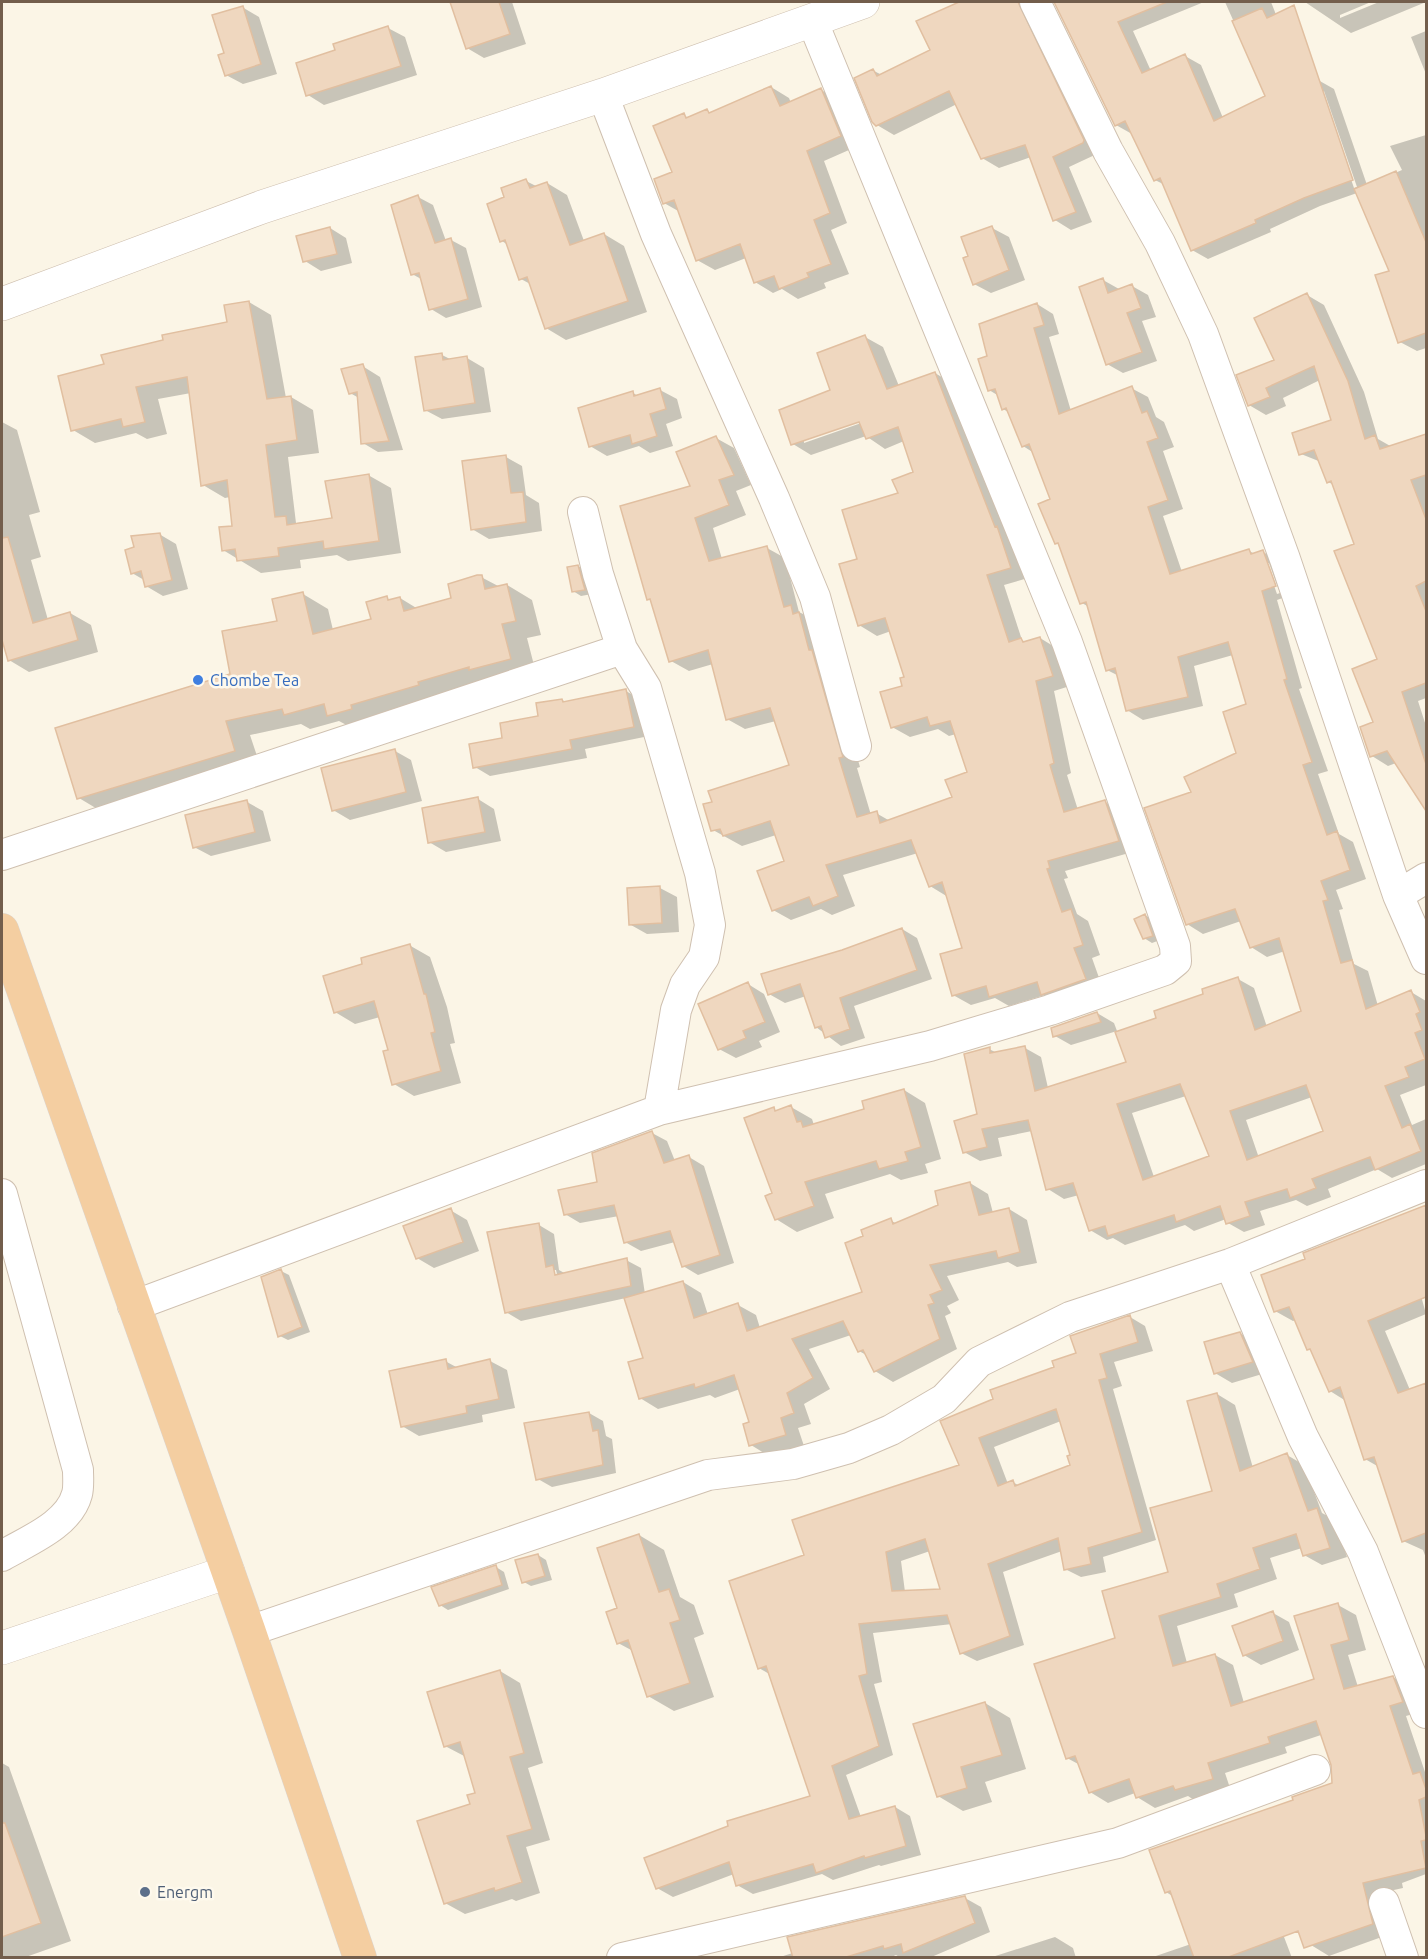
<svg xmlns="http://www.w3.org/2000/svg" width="1428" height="1959" viewBox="0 0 1428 1959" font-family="Ubuntu,sans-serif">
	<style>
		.shadow { fill: #0003; fill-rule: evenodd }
		.building { fill: #efd7bf; stroke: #e1bfa0; stroke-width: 1.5; fill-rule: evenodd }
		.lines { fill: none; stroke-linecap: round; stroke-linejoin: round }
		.minor-casing { stroke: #cfc0b0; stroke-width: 32 }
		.tertiary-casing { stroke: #cfc0b0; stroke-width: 34 }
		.trunk-casing { stroke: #dbd5d0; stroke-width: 34 }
		.minor { stroke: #fff; stroke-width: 30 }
		.tertiary { stroke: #fff; stroke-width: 33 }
		.trunk { stroke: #f4cea1; stroke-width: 33 }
		.shop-dot { fill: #3f7fe0; stroke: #fef9ed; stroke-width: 2 }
		.service-dot { fill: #5c6f8a; stroke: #fef9ed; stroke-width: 2 }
		.labels { text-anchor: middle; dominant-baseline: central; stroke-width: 5; stroke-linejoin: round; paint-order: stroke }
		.shop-label { font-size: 16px; fill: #366cbe; stroke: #fef9ed; text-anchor: start }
		.service-label { font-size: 16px; fill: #4e5e75; stroke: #fef9ed; text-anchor: start }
	</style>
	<rect width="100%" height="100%" fill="#fbf5e6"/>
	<!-- shadow -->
	<path class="shadow" d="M452,2H512L526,44L484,58L467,48Z
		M970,2H1028L1099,153L1069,167L1092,222L1071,230L1055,220L1031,157L999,168L982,158L957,104L894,135L877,125L872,70L882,75L932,51L954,9Z
		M1060,2H1204L1133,31L1151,71L1185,56L1201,65L1223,118L1267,96L1225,2H1271L1304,85L1318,80L1334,89L1367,185L1402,170L1390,146L1426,135V348L1417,351L1400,342L1391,271L1357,193L1320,206L1270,229L1271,232L1208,259L1192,250L1165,185L1155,180L1132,134L1116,125L1056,3ZM1321,91H1324L1357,187L1354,188Z
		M1305,2H1371L1340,15V18L1379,2H1426L1351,33Z
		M242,7L259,17L277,74L243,84L226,75V54Z
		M388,28L405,37L417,75L324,105L308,95Z
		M1426,31V74L1411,37Z
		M771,87L789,98L791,103L821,90L839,100L858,146L824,161L847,223L831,230L849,274L824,283L826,288L798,299L782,289L773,293L755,282L746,258L715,270L697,260L680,212L664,203L674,173L683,115L689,118L707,111L712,114Z
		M526,181L538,187L547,183L567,195L584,241L604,234L624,246L647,312L566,340L546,328L532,285L521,279L508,245L502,241L506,198Z
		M418,197L433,205L446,241L451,240L466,248L482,307L446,318L431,309L423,280L412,274Z
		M330,228L346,238L352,263L321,271L305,261Z
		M992,228L1009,237L1025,280L991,293L974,284Z
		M1103,280L1119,289L1132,286L1148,295L1156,317L1142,321L1157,361L1123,373L1107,364Z
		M1307,295L1324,305L1364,392L1378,439L1392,447L1426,435V698L1418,701L1426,726V808L1396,763L1388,766L1372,756L1379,660L1356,545L1334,485L1328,482L1321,462L1301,454L1333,421L1320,380L1283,398L1286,406L1266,415L1249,405L1276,361Z
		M249,302L271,315L286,398L291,397L313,410L319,453L288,457L296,523L333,519L368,475L391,488L401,553L348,561L337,555L300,560L301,568L261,573L223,550L234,527L230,497L225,498L203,485L191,393L158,399L167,434L147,439L136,433L95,443L73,430L106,366L229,324Z
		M1037,304L1053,314L1059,334L1049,337L1071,411L1131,388L1148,397L1156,417L1164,422L1174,447L1163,451L1183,509L1163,516L1182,572L1249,551L1255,554L1263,552L1279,561L1291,595L1277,600L1302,688L1299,689L1328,771L1318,774L1339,834L1353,842L1366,879L1336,890L1343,909L1339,910L1354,964L1368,971L1378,1006L1411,992L1426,1001V1085L1400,1095L1412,1125L1426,1119V1164L1392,1178L1377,1169L1328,1189L1331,1197L1307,1206L1296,1200L1260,1211L1265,1225L1244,1232L1228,1223L1226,1219L1194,1231L1185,1225L1125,1245L1113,1238L1107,1240L1090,1230L1079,1195L1064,1199L1048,1189L1032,1131L998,1138L1002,1156L980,1161L964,1152L979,1115L989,1049L997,1053L1025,1048L1041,1057L1048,1088L1128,1063L1158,1019L1238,979L1254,988L1267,1027L1302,1012L1285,951L1267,957L1251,947L1241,921L1203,934L1187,924L1193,793L1237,754L1248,705L1233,655L1194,666L1203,706L1143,720L1127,710L1119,676L1107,670L1089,607L1082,603L1061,546L1056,543L1052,500L1034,453L1023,446L1010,413L1003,409L999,396L989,390V357ZM1266,563H1269L1280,593L1277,594ZM1186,1096L1211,1156L1154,1177L1132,1113ZM1312,1097L1325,1132L1259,1158L1246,1120Z
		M865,337L883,347L899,386L935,373L953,384L1028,578L1004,585L1022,640L1027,643L1040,638L1058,649L1070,686L1054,691L1071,773L1067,775L1078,810L1105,802L1123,812L1136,851L1065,871L1068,878L1064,879L1077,914L1088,921L1100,955L1092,958L1103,989L1060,1004L1045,995L1009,1006L995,998L971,1005L953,995L964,949L948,897L930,886L918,853L843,875L855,906L832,915L821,909L791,920L773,910L786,862L776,835L742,846L713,830L791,766L776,721L745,729L727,719L713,664L689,671L671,661L653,601L648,599L692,487L716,438L734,448L751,485L736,491L746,515L713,528L722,559L767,548L785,558L799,612L809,617L829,662L860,767L857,768L871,815L876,813L890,821L954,798L969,773L956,734L949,736L938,729L910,737L892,727L906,678L891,631L877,636L859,625V560L914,473L904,441L885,449L866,436L811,455L793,444L832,390ZM866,418L867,421L804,443V440Z
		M442,355L452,360L467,358L484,368L491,412L442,419L425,410Z
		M364,367L380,377L403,450L378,452L363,443L359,398L350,393Z
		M660,390L677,399L682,418L666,424L673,446L650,453L639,446L607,456L590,446L633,393L638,396Z
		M2,422L17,430L40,512L29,515L41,557L31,560L48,620L70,613L91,625L98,652L29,672L9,660L2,635Z
		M506,457L522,466L526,495L539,503L542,531L489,539L472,529Z
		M159,534L176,544L188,589L163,596L146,586L144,580L132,573L136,548Z
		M578,566L586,571L592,594L581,596L573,591Z
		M481,577L500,587L507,585L532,600L541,635L527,638L536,673L354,729L339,721L310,729L301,724L250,735L260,765L104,813L79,798L232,675L303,594L328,609L333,630L373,620L387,598L392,601L400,598L418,609L453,599Z
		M626,691L641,700L649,736L585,749L587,758L490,776L475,767L504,740L562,700L566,702Z
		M395,751L411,760L422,801L350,820L333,810Z
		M478,799L494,809L501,841L446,852L429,842Z
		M247,802L263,811L271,841L211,856L194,847Z
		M660,888L677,897L679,932L647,934L631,925Z
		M1145,915L1153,920L1160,940L1152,943L1144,938Z
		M902,929L917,938L932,979L854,1006L865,1038L841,1046L816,1027L806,996L785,1003L769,994Z
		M409,945L430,957L447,1007L455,1043L450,1044L461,1083L414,1096L394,1084L390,1051L380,1017L355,1024L335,1012L364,965Z
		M748,984L764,994L780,1032L759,1041L762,1047L736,1058L719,1049Z
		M1097,1013L1114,1023L1117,1031L1071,1045L1055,1036Z
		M904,1090L925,1103L941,1159L925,1164L928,1173L901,1180L890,1174L825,1194L834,1218L797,1232L776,1219L774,1109L778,1112L791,1107L812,1119L814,1125L866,1110Z
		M652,1133L667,1141L675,1161L689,1157L704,1166L734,1263L698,1275L683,1266L675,1242L641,1251L625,1242L619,1216L580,1223L565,1214Z
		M970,1183L988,1194L993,1213L1009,1209L1027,1220L1037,1263L1017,1267L1008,1262L947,1276L959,1300L947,1306L951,1313L945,1316L957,1349L893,1382L875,1371L868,1356L859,1351L851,1335L809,1349L830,1389L804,1404L811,1424L798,1428L804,1446L769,1456L751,1445V1423L740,1389L715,1398L710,1395L658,1409L640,1398L645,1359L626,1298L521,1321L506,1312L539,1225L554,1234L559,1270L566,1274L626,1260L641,1268L645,1294L683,1282L701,1293L708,1315L738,1305L756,1315L760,1328L864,1292L865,1237L890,1220L897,1224L940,1206ZM553,1270H556L559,1282L556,1283Z
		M1426,1206V1294L1421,1296L1426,1314L1385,1331L1410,1390L1423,1386L1426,1388V1558L1423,1550L1403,1541L1379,1467L1365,1459L1346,1401L1330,1391L1296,1320L1293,1321L1275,1311L1307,1260L1305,1254Z
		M450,1210L467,1220L479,1251L434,1268L417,1258Z
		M281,1271L289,1275L310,1332L288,1340L280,1336Z
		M1130,1317L1145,1326L1153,1351L1114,1362L1122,1386L1113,1389L1156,1540L1103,1557L1106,1572L1081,1577L1065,1569L1062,1551L1003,1572L1024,1645L977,1661L961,1653L952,1624L873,1633L882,1682L874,1684L893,1755L846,1775L861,1817L895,1807L910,1816L921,1855L881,1866L879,1865L833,1880L822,1874L753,1894L737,1885L734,1874L673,1897L657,1888L812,1797L771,1675L759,1668L805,1556L961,1466L995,1399L1078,1354ZM1061,1421L1072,1456L1071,1466L1019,1486L1013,1482L1008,1484L994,1447ZM930,1551L942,1590L905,1592L901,1561Z
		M1240,1333L1256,1343L1269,1372L1232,1383L1215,1373Z
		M445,1361L458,1368L490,1361L507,1370L515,1408L482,1415L483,1422L419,1436L402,1426Z
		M1217,1394L1235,1405L1253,1468L1287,1455L1304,1465L1322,1513L1335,1520L1347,1557L1322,1565L1304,1555L1302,1548L1270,1558L1277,1579L1234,1594L1238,1607L1177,1626L1187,1663L1215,1655L1233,1665L1244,1703L1315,1680L1338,1605L1356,1615L1366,1650L1348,1655L1358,1687L1393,1677L1411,1688L1420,1712L1406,1716L1426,1775V1874L1402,1883L1403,1888L1380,1893L1390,1934L1329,1956L1311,1945L1298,1921L1281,1929L1292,1958H1150L1191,1944L1174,1897L1166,1892L1296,1801L1334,1784L1333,1764L1321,1735L1285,1747L1287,1753L1225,1773L1230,1788L1194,1800L1188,1796L1155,1808L1137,1797L1135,1793L1108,1803L1090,1792L1080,1765L1067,1758L1117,1639L1170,1573L1214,1492Z
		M589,1413L603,1421L606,1436L612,1439L616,1473L552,1487L538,1479Z
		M639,1535L664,1550L680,1597L694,1605L704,1634L694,1638L714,1697L674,1711L648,1696L633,1651L618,1643Z
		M538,1555L546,1560L552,1580L531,1586L524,1582Z
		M496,1567L504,1572L509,1589L448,1610L440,1605Z
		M1273,1613L1289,1622L1299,1650L1261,1665L1244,1655Z
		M500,1671L520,1683L543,1763L528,1768L550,1840L526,1847L540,1893L516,1901L512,1899L465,1914L445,1903L472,1805L477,1794L466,1757L445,1746Z
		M985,1703L1010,1718L1026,1769L985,1782L992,1802L963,1811L938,1796Z
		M2,1763L9,1767L71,1941L23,1958H2Z
		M965,1898L981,1907L990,1932L929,1958H901L896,1955L889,1958H777Z
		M1055,1937L1073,1948L1076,1958H989Z"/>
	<!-- building -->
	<path class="building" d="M450,2H499L510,34L466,49Z
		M959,2H1018L1084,140L1083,143L1053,157L1076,212L1053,221L1025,145L981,159L949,91L876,126L872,122L854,78L873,69L877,76L930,50L916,21Z
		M1054,2H1167L1118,22L1142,73L1185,54L1214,121L1265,96L1232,21L1262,8L1267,18L1294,5L1353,180L1304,198L1255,220L1256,223L1191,251L1160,178L1154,181L1125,121L1115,126Z
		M243,6L261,64L225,76L218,55L224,53L212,15Z
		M388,26L401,66L306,96L296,63L335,50L333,44Z
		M771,86L780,106L821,88L841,136L807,151L830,213L814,220L831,264L807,273L809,277L779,289L774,276L754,283L740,244L696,261L674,200L663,204L654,179L672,172L653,126L684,113L686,118L707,109L709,113Z
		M1396,171L1426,242V333L1398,343L1375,275L1389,271L1354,189Z
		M526,179L530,188L547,182L570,245L604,233L628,301L545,329L527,277L519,280L505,240L500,242L487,204L504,197L501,188Z
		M418,195L435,243L451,238L468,299L429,310L419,273L411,275L391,205Z
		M992,226L1009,270L973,285L963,258L968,256L961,237Z
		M330,227L337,254L303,262L296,236Z
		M1103,278L1108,293L1132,284L1141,308L1127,313L1142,352L1106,365L1079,287Z
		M1307,293L1348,381L1365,439L1375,435L1380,449L1426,434V475L1411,480L1426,519V581L1416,586L1426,611V683L1402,692L1426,764V811L1387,751L1370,757L1360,727L1373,722L1352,669L1377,659L1334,551L1354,544L1331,481L1327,483L1314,450L1299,455L1292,433L1331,420L1314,366L1266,388L1270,397L1248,406L1236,375L1274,360L1254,318Z
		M249,301L267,399L291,396L297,440L266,445L275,517L286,516L287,525L332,518L325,481L369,474L379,541L324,549L323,541L278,548L279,556L237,561L235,549L222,551L219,527L232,526L227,480L201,486L187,377L136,387L145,422L123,427L121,419L71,431L58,376L104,364L101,355L163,340L162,335L227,322L224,305Z
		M1037,303L1044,325L1034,328L1059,414L1132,386L1142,413L1147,411L1158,438L1147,442L1168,500L1148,507L1170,574L1249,549L1251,554L1263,550L1276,586L1262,591L1287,679L1284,680L1312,762L1303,765L1327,835L1337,831L1350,870L1321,881L1328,900L1323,901L1341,963L1352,960L1366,1009L1411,990L1420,1012L1416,1014L1422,1030L1415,1033L1425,1059L1405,1067L1409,1077L1385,1086L1402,1128L1410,1124L1421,1151L1375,1170L1370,1157L1312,1179L1316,1188L1290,1198L1287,1189L1245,1202L1250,1216L1226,1224L1220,1206L1176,1222L1174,1215L1108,1236L1105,1226L1089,1231L1073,1183L1046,1190L1028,1120L982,1129L987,1147L963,1153L954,1121L977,1114L964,1054L990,1047V1053L1025,1046L1035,1091L1126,1062L1115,1032L1156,1018L1154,1011L1203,994L1202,989L1238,977L1255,1030L1301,1011L1279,938L1250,948L1235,909L1186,925L1144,808L1191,792L1184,777L1236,753L1223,712L1246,704L1228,642L1178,657L1188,697L1126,711L1115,668L1106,671L1086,602L1080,604L1058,543L1055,544L1038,504L1050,499L1029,444L1022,447L1006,408L1002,410L995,389L988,391L978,359L987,356L979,324ZM1180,1084L1209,1156L1143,1180L1117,1104ZM1306,1085L1323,1131L1247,1160L1230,1111Z
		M865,335L887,389L935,372L995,527L997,526L1011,568L987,575L1009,642L1021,638L1023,642L1040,637L1053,676L1036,681L1054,763L1050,765L1064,812L1105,800L1119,841L1048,861L1050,868L1047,869L1062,912L1071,909L1083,945L1074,948L1086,979L1041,995L1037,982L989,997L986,986L952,996L940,954L962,948L942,882L929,887L911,840L826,865L838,896L813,906L809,897L772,911L757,871L784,861L770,821L723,836L720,829L711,831L703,804L712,802L708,791L789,765L770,708L726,720L708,650L669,662L650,599L647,600L620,506L690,486L676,452L716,436L734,475L719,480L729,505L695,518L709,561L767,546L784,607L791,605L793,614L799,612L809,650H812L843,757L839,758L857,817L877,811L880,823L952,797L945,780L967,772L950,721L930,726L927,717L891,728L880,692L902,686L900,678L904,677L885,618L858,626L839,564L857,559L842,510L898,493L892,480L913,472L898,427L866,439L859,422L791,445L779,410L830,390L817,353Z
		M442,353L443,360L467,356L475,403L424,411L415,357Z
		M363,364L389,441L361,444L357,392L349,394L341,369Z
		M660,388L666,409L650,414L657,436L632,444L630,435L589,447L578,408L633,391L634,396Z
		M506,455L511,493L523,492L526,522L471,530L462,461Z
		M160,533L172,580L145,587L141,571L131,574L125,550L134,547L131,536Z
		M8,537L33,623L70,612L78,640L8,661L2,640V538Z
		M578,565L585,590L572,592L567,567Z
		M477,575H482L485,589L507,584L516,621L502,624L511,659L469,670V667L418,682L419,685L351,705L352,709L327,716L324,704L284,715L282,709L226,721L235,751L77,799L55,728L230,674L222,631L277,621L272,599L303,592L313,634L371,619L366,602L387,596L388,600L400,597L404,611L451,598L448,584Z
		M626,689L634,727L570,740L572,749L473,768L469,744L502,738L500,723L538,716L536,703L562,699L563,702Z
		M395,749L406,792L332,811L321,768Z
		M478,797L485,832L428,843L422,808Z
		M247,800L255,832L193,848L185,815Z
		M660,886L662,923L629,925L627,888Z
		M1145,914L1153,936L1143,939L1134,919Z
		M902,928L917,970L840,998L850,1029L825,1038L821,1026L815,1028L800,984L768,995L761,974L842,950Z
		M410,944L424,994H426L435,1032L431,1033L441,1071L392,1085L383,1051L388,1050L374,1001L334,1013L323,976L362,964L361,958Z
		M748,982L765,1022L743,1031L746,1038L718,1050L698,1004Z
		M1097,1012L1101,1022L1053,1037L1051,1028Z
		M904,1089L921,1147L905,1152L908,1161L879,1169L876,1161L805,1182L814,1206L775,1220L765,1196L772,1193L744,1118L774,1107L775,1111L791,1105L797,1122L801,1121L803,1127L864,1109L862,1101Z
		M652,1131L664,1163L689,1155L720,1255L682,1267L670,1231L624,1243L614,1205L564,1215L558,1190L597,1182L592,1153Z
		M970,1182L979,1215L1009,1208L1020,1252L998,1258L996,1251L930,1265L942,1290L930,1295L934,1303L928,1305L940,1339L874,1372L863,1350L858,1352L843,1321L792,1339L813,1378L787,1393L794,1413L781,1418L786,1435L749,1446L743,1424L749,1422L734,1375L695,1388L694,1384L639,1399L628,1362L643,1358L624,1298L683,1281L694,1318L738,1303L747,1331L862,1292L845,1243L863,1236L861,1230L891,1218L893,1224L938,1205L935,1191Z
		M1426,1205V1297L1368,1321L1398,1393L1426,1383V1533L1402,1542L1374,1457L1364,1460L1340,1387L1329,1392L1310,1349L1307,1350L1289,1307L1274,1312L1261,1275L1305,1259L1303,1253Z
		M451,1208L463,1242L416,1259L403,1226Z
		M539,1223L546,1267L553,1265L555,1275L627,1258L631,1286L505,1313L487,1232Z
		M281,1269L302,1327L278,1337L261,1277Z
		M1130,1315L1138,1342L1100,1354L1107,1378L1099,1380L1142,1532L1088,1548L1091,1564L1064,1570L1058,1538L988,1564L1010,1636L960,1654L947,1615L859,1624L867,1674L859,1676L879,1746L832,1766L849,1819L895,1806L906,1846L865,1858L864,1856L816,1873L813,1864L736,1886L729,1862L656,1889L644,1858L728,1826L727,1821L810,1796L766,1666L758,1669L729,1581L804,1555L792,1520L959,1465L940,1421L993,1399L990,1390L1054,1367L1052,1361L1076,1353L1070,1336ZM1056,1409L1070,1455L1067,1456L1070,1465L1015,1486L1013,1480L998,1486L979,1438ZM925,1539L940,1589L892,1591L886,1552Z
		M1240,1332L1253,1362L1214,1374L1204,1342Z
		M446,1359L448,1369L490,1359L499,1399L466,1406L467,1413L401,1427L389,1371Z
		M1217,1393L1240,1471L1287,1453L1308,1511L1317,1508L1330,1548L1303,1556L1296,1534L1253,1548L1260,1569L1217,1584L1221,1597L1159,1616L1173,1666L1215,1654L1231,1706L1314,1679L1294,1616L1338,1603L1349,1640L1331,1645L1344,1689L1393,1676L1403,1702L1390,1706L1413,1774L1420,1772L1426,1789V1797L1419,1800L1426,1836V1840L1421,1841L1426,1868L1363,1883L1373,1924L1304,1948L1298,1931L1226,1958H1194L1170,1891L1165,1893L1149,1850L1293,1800L1292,1797L1332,1783L1331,1765L1316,1721L1268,1737L1270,1743L1208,1763L1213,1779L1175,1790L1173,1786L1136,1798L1129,1779L1089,1793L1075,1756L1066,1759L1034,1664L1115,1638L1102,1591L1168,1572L1150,1508L1212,1491L1187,1401Z
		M589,1412L593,1431L598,1430L603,1465L536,1480L524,1423Z
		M639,1534L659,1592L669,1589L680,1620L670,1623L690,1683L647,1697L628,1640L617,1644L606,1612L617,1608L597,1548Z
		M538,1554L545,1576L522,1583L515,1560Z
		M496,1565L502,1585L439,1606L431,1587Z
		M1273,1611L1283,1641L1243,1656L1232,1626Z
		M500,1670L524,1753L510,1757L532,1829L507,1836L522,1882L495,1891L494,1888L444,1904L417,1821L470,1804L467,1795L475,1793L460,1742L444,1747L427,1692Z
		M985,1702L1002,1755L961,1767L967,1788L937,1797L913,1724Z
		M2,1823H5L41,1923L2,1937Z
		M965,1896L975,1923L903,1953L901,1944L884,1949L883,1946L843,1958H793L787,1937Z"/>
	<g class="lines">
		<!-- minor casing -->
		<g class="minor-casing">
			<path id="minor" d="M1035,2L1108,151L1160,243L1203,334L1285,559L1398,895L1426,959
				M603,95L656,234L774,498L815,597L856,746
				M583,512L598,574L622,649L646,688L700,873L710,925L704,957L685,985L676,1010L659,1110
				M2,855L622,649
				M1398,895L1426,878
				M2,1194L78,1470C78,1477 79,1487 77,1494C69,1525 27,1541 2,1556
				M1230,1264L1303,1437L1363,1552L1426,1713
				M133,1306L659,1110L930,1046L1050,1010L1165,970L1176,961L1175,946L1067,642L812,20
				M249,1631L708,1475L793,1464L849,1448L891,1430L944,1399L979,1362L1070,1317L1230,1264L1426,1185
				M1384,1903L1403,1958
				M622,1958L1118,1843L1315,1770"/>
		</g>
		<!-- tertiary casing -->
		<g class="tertiary-casing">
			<path id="tertiary" d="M2,304L262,207L603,95L863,2
				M2,1648L228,1572"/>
		</g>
		<!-- trunk casing -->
		<g class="trunk-casing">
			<path id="trunk" d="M2,930L249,1631L360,1958"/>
		</g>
		<!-- minor -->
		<use href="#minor" class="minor"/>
		<!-- tertiary -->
		<use href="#tertiary" class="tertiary"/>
		<!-- trunk -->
		<use href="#trunk" class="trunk"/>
	</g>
	<!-- markers -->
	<circle class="shop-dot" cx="198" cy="680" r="6"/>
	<circle class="service-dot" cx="145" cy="1892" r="6"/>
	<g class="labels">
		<!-- shop labels -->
		<g class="shop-label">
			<text x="210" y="680">Chombe Tea</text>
		</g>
		<!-- service labels -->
		<g class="service-label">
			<text x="157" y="1892">Energm</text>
		</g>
	</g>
	<!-- border -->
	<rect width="1428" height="1959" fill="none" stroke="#735e4c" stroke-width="6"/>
</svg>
